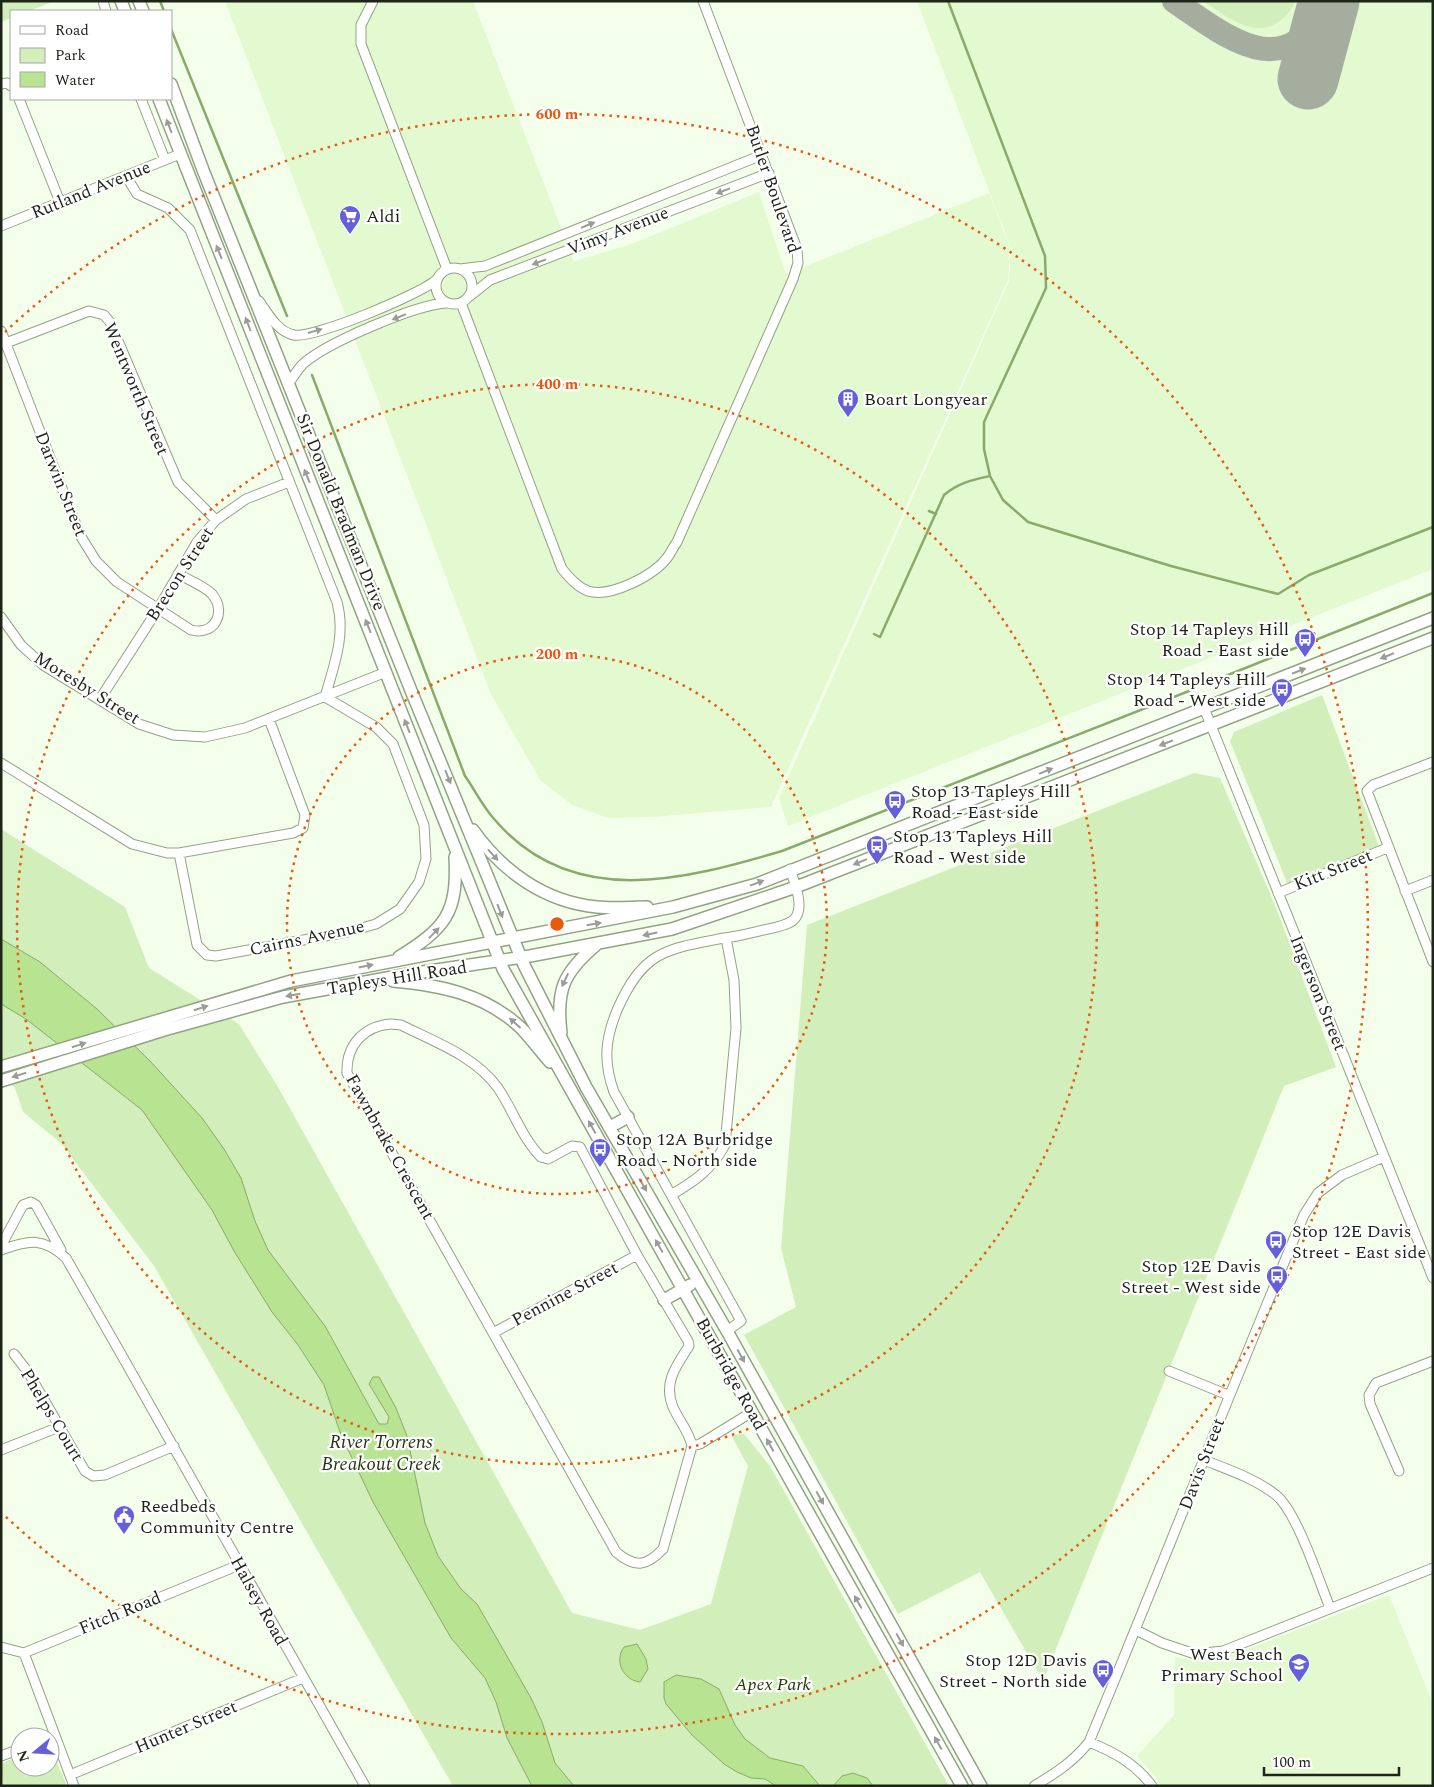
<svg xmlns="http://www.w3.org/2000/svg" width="1434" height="1787" viewBox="0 0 1434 1787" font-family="Spectral,serif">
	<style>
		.built { fill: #e3f9d0 }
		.green { fill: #d2eeba }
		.water { fill: #b8e390; stroke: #8aaa6c }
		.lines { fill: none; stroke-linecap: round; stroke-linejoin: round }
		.stream { stroke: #8aaa6c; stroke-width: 2.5 }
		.taxiway { stroke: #a5ae9e; stroke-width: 24 }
		.runway { stroke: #a5ae9e; stroke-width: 61 }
		.minor-casing { stroke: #92a384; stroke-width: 11 }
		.major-casing { stroke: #92a384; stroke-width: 14 }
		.minor { stroke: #fff; stroke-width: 9 }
		.major { stroke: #fff; stroke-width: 11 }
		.oneway { fill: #999c97 }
		.ring { fill: none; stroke: #e8590c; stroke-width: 2.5; stroke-dasharray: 2.5 5 }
		.labels { text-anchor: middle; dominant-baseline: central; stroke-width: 4.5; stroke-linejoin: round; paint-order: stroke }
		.street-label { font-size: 18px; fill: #1d2418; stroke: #fff }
		.poi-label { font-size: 18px; fill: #1d2418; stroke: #fff; text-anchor: start }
		.park-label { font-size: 18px; font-style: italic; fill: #203900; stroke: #fff }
		.water-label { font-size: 19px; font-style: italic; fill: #263615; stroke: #fff }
		.centre { fill: #e8590c; stroke: #fff; stroke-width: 2.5 }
		.ring-label { font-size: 15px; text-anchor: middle; font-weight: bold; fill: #e8590c; stroke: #fff; stroke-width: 4.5; stroke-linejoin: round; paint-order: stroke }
	</style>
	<rect width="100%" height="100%" fill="#f4ffeb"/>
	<!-- built -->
	<path class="built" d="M225,1H473L574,261L629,245L759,192L786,274L989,193L1010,248L1008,280L771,807L652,817L608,818L572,805L540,780L491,694Z
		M917,1H1433V569L788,826L779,798L1009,281L1011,249Z
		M1389,1595L1433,1704V1786H1161L1155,1776L1137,1756L1174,1715L1175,1657L1194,1661L1218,1660Z"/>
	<!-- green -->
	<path class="green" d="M1,1H55L29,11H11V18L1,22Z
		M1203,1H1295C1293,9 1287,15 1281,20C1255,41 1226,16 1203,1Z
		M1322,695L1379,846L1288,885L1230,741L1234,732Z
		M1194,773L1220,778L1275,905L1336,1067L1284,1086L1043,1681L980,1572L898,1614L744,1335L796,1307L781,1248L807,925Z
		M1,829L125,907L149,968L239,1024L278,1087L572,1613L640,1630L711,1604L748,1466L731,1435L744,1434L770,1466L949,1786H453L154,1266L61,1143L23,1112L15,1088L1,1073Z
		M50,1747L67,1786H3L1,1764L20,1755V1767H50Z"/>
	<!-- water -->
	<path class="water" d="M1,939L40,962L97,1009L150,1061L202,1118L224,1149L241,1178L255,1221L268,1250L325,1326L379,1424H387L389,1417L369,1384L373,1377H379L396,1408L407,1436L425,1523L438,1556L461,1589L477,1604L531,1698L542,1722L555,1763L574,1786H532L507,1738L496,1702L485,1678L451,1638L373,1502L341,1435L324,1385L298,1345L272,1312L234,1251L212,1210L142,1110L26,1019L1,1004Z
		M637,1644L646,1659L648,1669L640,1682C623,1680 614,1661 624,1647Z
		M676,1675L701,1679L719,1689L735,1725L745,1739L770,1758L803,1766L820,1786H776L765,1779L751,1778L737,1772L724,1764L692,1735L666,1704L664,1698V1682Z
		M853,1773L867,1778L873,1786H833L842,1776Z"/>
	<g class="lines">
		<!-- stream -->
		<path class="stream" d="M160,1L164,11
			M948,1L1045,256L1046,288L984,422V449L990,476L1003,500L1028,522L1171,566L1278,594L1309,575L1433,527
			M171,29L287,316
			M312,375L465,776C475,790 483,807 495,820C572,910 684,880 782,851L1189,691
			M929,511L936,514
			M874,634L880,637L944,495C958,483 972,480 990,476
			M1203,685L1433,593"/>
		<!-- taxiway -->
		<path class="taxiway" d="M1174,1C1230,39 1286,87 1329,1"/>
		<!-- runway -->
		<path class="runway" d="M1308,79L1329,1"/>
		<!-- minor casing -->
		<g class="minor-casing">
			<path id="minor" d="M103,1L106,11
				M373,1L361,25V44L447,269
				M1,84L7,83L11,86
				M19,99L60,202
				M141,99L165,160
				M126,176L137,194L168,208L190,230L337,602C346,635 334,665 325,697
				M1,226L180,154
				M436 286a18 18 0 1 1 36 0a18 18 0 1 1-36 0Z
				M460,269L485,266L762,155
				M470,296L490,280L769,173
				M259,301C268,314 278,332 294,335C313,339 421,294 436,280
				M461,303L562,569C569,577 577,587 588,591C610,598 653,576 667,558C671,553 673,547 677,542L793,279L798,263L797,249L703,1
				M1,331L80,535L96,561L117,582L191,630C215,636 227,612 212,594C204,586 189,580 178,574
				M6,343L89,311L104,315L110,322L178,482L216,520
				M289,383C293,377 298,369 303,364C326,343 415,305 446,303
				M1,617L21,645L43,665L139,724L173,735L205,737L245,728L386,672
				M100,699L158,609L197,542L216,520L246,499L289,482
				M1204,708L1433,1278
				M1433,762L1373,785L1367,791L1433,962
				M1,763L132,844L167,853H179L293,833L303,828L305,815L269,719
				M179,853L197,945L207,955L216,956L347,932L376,924L400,909L419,882L426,859L424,825L393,744L376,727L325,697
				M1405,891L1433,880
				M1278,893L1387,848
				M391,1024L401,1025C435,1042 475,1056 498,1088C513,1110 522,1138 541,1157L548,1159L572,1146L580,1147L637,1255L688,1341L689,1346C676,1366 663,1383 673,1407C679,1421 689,1431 692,1446L663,1549C646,1567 635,1568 616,1552L347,1073C346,1045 364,1026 391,1024Z
				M671,1195C695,1181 712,1169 725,1145L736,1028L734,980L726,938
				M1,1246L23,1205L31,1202L36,1205L61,1250
				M1,1250C29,1240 43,1237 66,1258C167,1433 264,1610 365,1786
				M727,1331L741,1321L614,1092C603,1062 605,1038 618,1008C644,950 667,949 724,938C741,936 757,931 773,928C780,926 792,924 796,917C804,905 794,881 790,869
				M493,1333L637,1255
				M14,1354L28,1372L85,1471L93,1476L105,1475L174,1446
				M1169,1371L1228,1395
				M692,1446L700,1444L752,1412
				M1,1450L59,1427
				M1204,1460C1229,1470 1254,1478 1276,1495C1297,1512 1319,1581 1330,1608
				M1399,1471L1370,1404L1369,1395L1376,1383L1433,1361
				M1136,1630L1162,1643L1195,1654L1223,1651L1433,1568
				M1,1647L24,1653L239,1565
				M24,1653L74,1786
				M1089,1742C1114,1752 1136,1764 1152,1786
				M1,1756L20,1749
				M70,1775L303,1678
				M1034,1786C1056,1773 1073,1762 1089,1742C1162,1567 1230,1390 1304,1215L1318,1193L1342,1175L1384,1157"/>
		</g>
		<!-- major casing -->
		<g class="major-casing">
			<path id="major" d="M121,1L125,11
				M139,1L143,11
				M171,84L203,170L412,693L524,965L586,1087L727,1331L981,1786
				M159,99L503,969L962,1786
				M473,830C503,872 545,902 597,907C614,909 631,907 647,907
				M399,957C445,928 458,914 455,857
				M393,981C440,985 484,994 520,1027C531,1038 540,1051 550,1062
				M561,1033C556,990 563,973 596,945
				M1,1067L291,981L673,907L757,884L1433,618
				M1,1081L164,1030L283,997L409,974L530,956L672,929L796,887L1433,638
				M610,1127L628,1117
				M664,1300L690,1285"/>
		</g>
		<!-- minor -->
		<use href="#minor" class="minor"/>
		<!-- major -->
		<use href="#major" class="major"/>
	</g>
	<!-- one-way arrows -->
	<defs><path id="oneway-solid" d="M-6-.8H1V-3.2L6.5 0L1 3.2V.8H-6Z" transform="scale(1.25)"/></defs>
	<g class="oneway">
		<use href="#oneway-solid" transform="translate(169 126) rotate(-111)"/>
		<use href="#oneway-solid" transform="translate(723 191) rotate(159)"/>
		<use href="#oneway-solid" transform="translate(588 225) rotate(-22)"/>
		<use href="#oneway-solid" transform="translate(219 252) rotate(-112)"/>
		<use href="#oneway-solid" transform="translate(539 262) rotate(159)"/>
		<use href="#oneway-solid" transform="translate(399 317) rotate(158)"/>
		<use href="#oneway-solid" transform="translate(248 324) rotate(-111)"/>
		<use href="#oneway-solid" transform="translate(315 331) rotate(-16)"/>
		<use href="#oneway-solid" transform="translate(307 476) rotate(-112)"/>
		<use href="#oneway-solid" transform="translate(368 626) rotate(-112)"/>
		<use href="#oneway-solid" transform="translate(1387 656) rotate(158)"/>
		<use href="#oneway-solid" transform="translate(1299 671) rotate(-21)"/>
		<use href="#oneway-solid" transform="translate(407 726) rotate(-112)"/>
		<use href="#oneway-solid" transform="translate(1166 743) rotate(159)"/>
		<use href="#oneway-solid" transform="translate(1046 771) rotate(-22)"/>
		<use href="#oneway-solid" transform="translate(448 777) rotate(68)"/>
		<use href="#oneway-solid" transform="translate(493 855) rotate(48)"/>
		<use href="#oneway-solid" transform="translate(860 862) rotate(158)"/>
		<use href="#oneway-solid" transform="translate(757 883) rotate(-20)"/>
		<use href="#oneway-solid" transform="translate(500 911) rotate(69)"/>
		<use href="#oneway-solid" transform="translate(594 924) rotate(-10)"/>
		<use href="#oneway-solid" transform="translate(434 933) rotate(-46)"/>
		<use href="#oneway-solid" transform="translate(650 934) rotate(168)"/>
		<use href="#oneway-solid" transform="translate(366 966) rotate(-11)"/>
		<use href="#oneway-solid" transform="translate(565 980) rotate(115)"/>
		<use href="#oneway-solid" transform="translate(293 995) rotate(170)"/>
		<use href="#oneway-solid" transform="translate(201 1008) rotate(-17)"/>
		<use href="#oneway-solid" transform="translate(515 1023) rotate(-138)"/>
		<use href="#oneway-solid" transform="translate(79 1045) rotate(-17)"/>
		<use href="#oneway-solid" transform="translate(19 1075) rotate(163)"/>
		<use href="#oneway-solid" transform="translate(592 1127) rotate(-119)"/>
		<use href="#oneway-solid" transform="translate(643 1185) rotate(60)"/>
		<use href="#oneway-solid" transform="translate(659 1246) rotate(-120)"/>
		<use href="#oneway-solid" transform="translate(741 1356) rotate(61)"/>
		<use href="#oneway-solid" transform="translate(770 1445) rotate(-119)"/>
		<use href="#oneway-solid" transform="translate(820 1498) rotate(61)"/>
		<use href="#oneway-solid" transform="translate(858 1602) rotate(-119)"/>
		<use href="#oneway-solid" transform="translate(900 1640) rotate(61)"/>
		<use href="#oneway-solid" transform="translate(938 1743) rotate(-119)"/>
	</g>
	<!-- distance rings -->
	<g class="ring">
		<circle cx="557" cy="924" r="270"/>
		<circle cx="557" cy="924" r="540"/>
		<path d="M5 332A810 810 0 1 1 5 1516"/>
	</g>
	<!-- icons -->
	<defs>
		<g id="supermarket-pin" transform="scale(1.125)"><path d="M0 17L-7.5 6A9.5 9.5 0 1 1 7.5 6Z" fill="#655fd9" stroke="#fff"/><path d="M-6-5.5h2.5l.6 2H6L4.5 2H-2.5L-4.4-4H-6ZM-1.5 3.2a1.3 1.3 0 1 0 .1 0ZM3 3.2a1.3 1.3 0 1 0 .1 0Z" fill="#fff"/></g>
		<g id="building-pin" transform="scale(1.125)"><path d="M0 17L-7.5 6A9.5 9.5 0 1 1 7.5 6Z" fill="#655fd9" stroke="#fff"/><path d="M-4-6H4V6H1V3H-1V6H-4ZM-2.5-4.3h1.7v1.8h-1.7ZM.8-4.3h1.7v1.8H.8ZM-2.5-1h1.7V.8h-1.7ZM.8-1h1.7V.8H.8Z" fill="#fff"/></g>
		<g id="bus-pin" transform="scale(1.125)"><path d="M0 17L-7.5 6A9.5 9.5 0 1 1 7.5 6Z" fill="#655fd9" stroke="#fff"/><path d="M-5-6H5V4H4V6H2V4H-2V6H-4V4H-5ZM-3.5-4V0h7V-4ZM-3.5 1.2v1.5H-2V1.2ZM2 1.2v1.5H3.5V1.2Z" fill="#fff"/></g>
		<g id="civic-pin" transform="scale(1.125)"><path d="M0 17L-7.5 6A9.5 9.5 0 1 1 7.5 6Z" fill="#655fd9" stroke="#fff"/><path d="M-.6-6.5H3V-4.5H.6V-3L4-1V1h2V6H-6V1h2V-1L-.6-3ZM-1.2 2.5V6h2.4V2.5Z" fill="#fff"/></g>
		<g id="school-pin" transform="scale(1.125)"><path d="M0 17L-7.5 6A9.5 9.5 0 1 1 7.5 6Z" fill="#655fd9" stroke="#fff"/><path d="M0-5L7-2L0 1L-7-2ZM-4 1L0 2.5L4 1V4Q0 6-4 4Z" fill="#fff"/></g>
	</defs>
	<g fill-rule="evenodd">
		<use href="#supermarket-pin" x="350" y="216"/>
		<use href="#building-pin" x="848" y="399"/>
		<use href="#bus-pin" x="1305" y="639"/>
		<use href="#bus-pin" x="1282" y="689"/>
		<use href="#bus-pin" x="895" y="801"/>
		<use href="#bus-pin" x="877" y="846"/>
		<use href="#bus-pin" x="600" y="1149"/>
		<use href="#bus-pin" x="1276" y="1241"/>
		<use href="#bus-pin" x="1277" y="1276"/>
		<use href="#civic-pin" x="124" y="1516"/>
		<use href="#school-pin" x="1299" y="1664"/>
		<use href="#bus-pin" x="1103" y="1670"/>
	</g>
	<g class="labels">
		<!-- street labels -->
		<g class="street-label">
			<text transform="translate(773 189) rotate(71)">Butler Boulevard</text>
			<text transform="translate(91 190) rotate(-22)">Rutland Avenue</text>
			<text transform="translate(618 231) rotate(-21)">Vimy Avenue</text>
			<text transform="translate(136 389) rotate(67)">Wentworth Street</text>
			<text transform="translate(61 484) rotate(68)">Darwin Street</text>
			<text transform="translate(341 512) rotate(68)">Sir Donald Bradman Drive</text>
			<text transform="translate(180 574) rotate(-57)">Brecon Street</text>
			<text transform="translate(87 688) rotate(32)">Moresby Street</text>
			<text transform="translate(1333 870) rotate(-22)">Kitt Street</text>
			<text transform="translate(307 938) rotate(-12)">Cairns Avenue</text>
			<text transform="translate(397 978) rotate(-9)">Tapleys Hill Road</text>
			<text transform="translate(1318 993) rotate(68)">Ingerson Street</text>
			<text transform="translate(390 1147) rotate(61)">Fawnbrake Crescent</text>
			<text transform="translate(565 1294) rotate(-28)">Pennine Street</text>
			<text transform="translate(731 1374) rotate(61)">Burbridge Road</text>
			<text transform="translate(52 1415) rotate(59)">Phelps Court</text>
			<text transform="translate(1202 1464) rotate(-69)">Davis Street</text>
			<text transform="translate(259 1601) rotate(61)">Halsey Road</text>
			<text transform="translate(120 1613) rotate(-22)">Fitch Road</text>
			<text transform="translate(186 1727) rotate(-23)">Hunter Street</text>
		</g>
		<!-- poi labels -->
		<g class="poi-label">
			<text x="366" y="216">Aldi</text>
			<text x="864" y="399">Boart Longyear</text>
			<text x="1289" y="629" text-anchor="end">Stop 14 Tapleys Hill<tspan x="1289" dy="21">Road - East side</tspan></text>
			<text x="1266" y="679" text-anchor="end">Stop 14 Tapleys Hill<tspan x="1266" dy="21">Road - West side</tspan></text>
			<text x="911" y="791">Stop 13 Tapleys Hill<tspan x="911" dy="21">Road - East side</tspan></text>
			<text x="893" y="836">Stop 13 Tapleys Hill<tspan x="893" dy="21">Road - West side</tspan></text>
			<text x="616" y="1139">Stop 12A Burbridge<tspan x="616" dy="21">Road - North side</tspan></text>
			<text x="1292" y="1231">Stop 12E Davis<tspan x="1292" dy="21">Street - East side</tspan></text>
			<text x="1261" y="1266" text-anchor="end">Stop 12E Davis<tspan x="1261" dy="21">Street - West side</tspan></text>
			<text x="140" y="1506">Reedbeds<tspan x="140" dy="21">Community Centre</tspan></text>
			<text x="1283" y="1654" text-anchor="end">West Beach<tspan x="1283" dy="21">Primary School</tspan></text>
			<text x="1087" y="1660" text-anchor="end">Stop 12D Davis<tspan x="1087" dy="21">Street - North side</tspan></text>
		</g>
		<!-- park labels -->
		<g class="park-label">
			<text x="773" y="1684">Apex Park</text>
		</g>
		<!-- water labels -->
		<g class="water-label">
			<text x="381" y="1442">River Torrens<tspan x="381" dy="22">Breakout Creek</tspan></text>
		</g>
	</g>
	<circle cx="557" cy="924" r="8" class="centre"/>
	<g class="ring-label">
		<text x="557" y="119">600 m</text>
		<text x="557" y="389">400 m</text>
		<text x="557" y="659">200 m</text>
	</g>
	<!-- border -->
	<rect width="1434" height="1787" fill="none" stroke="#1d2418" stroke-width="5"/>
	<!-- legend -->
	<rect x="10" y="10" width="162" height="90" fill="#ffffff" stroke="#a5a7a3"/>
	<rect x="20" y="26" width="25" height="8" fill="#ffffff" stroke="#a5a7a3"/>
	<text x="55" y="35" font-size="15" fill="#1d2418">Road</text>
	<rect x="20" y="48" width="25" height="15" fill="#d2eeba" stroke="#a5a7a3"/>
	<text x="55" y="60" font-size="15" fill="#1d2418">Park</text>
	<rect x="20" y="72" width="25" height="15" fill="#b8e390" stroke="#a5a7a3"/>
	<text x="55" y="85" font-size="15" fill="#1d2418">Water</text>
	<!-- north arrow -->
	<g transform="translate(35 1752) rotate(252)"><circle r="24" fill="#ffffff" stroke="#a5a7a3"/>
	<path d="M0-4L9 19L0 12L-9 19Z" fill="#655fd9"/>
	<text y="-8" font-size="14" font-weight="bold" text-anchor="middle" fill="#1d2418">N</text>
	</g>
	<!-- scale -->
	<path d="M1264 1767v8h135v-8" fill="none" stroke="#1d2418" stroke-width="2.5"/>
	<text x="1272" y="1767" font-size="15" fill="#1d2418" stroke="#ffffff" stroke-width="4" paint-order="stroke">100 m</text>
</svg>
